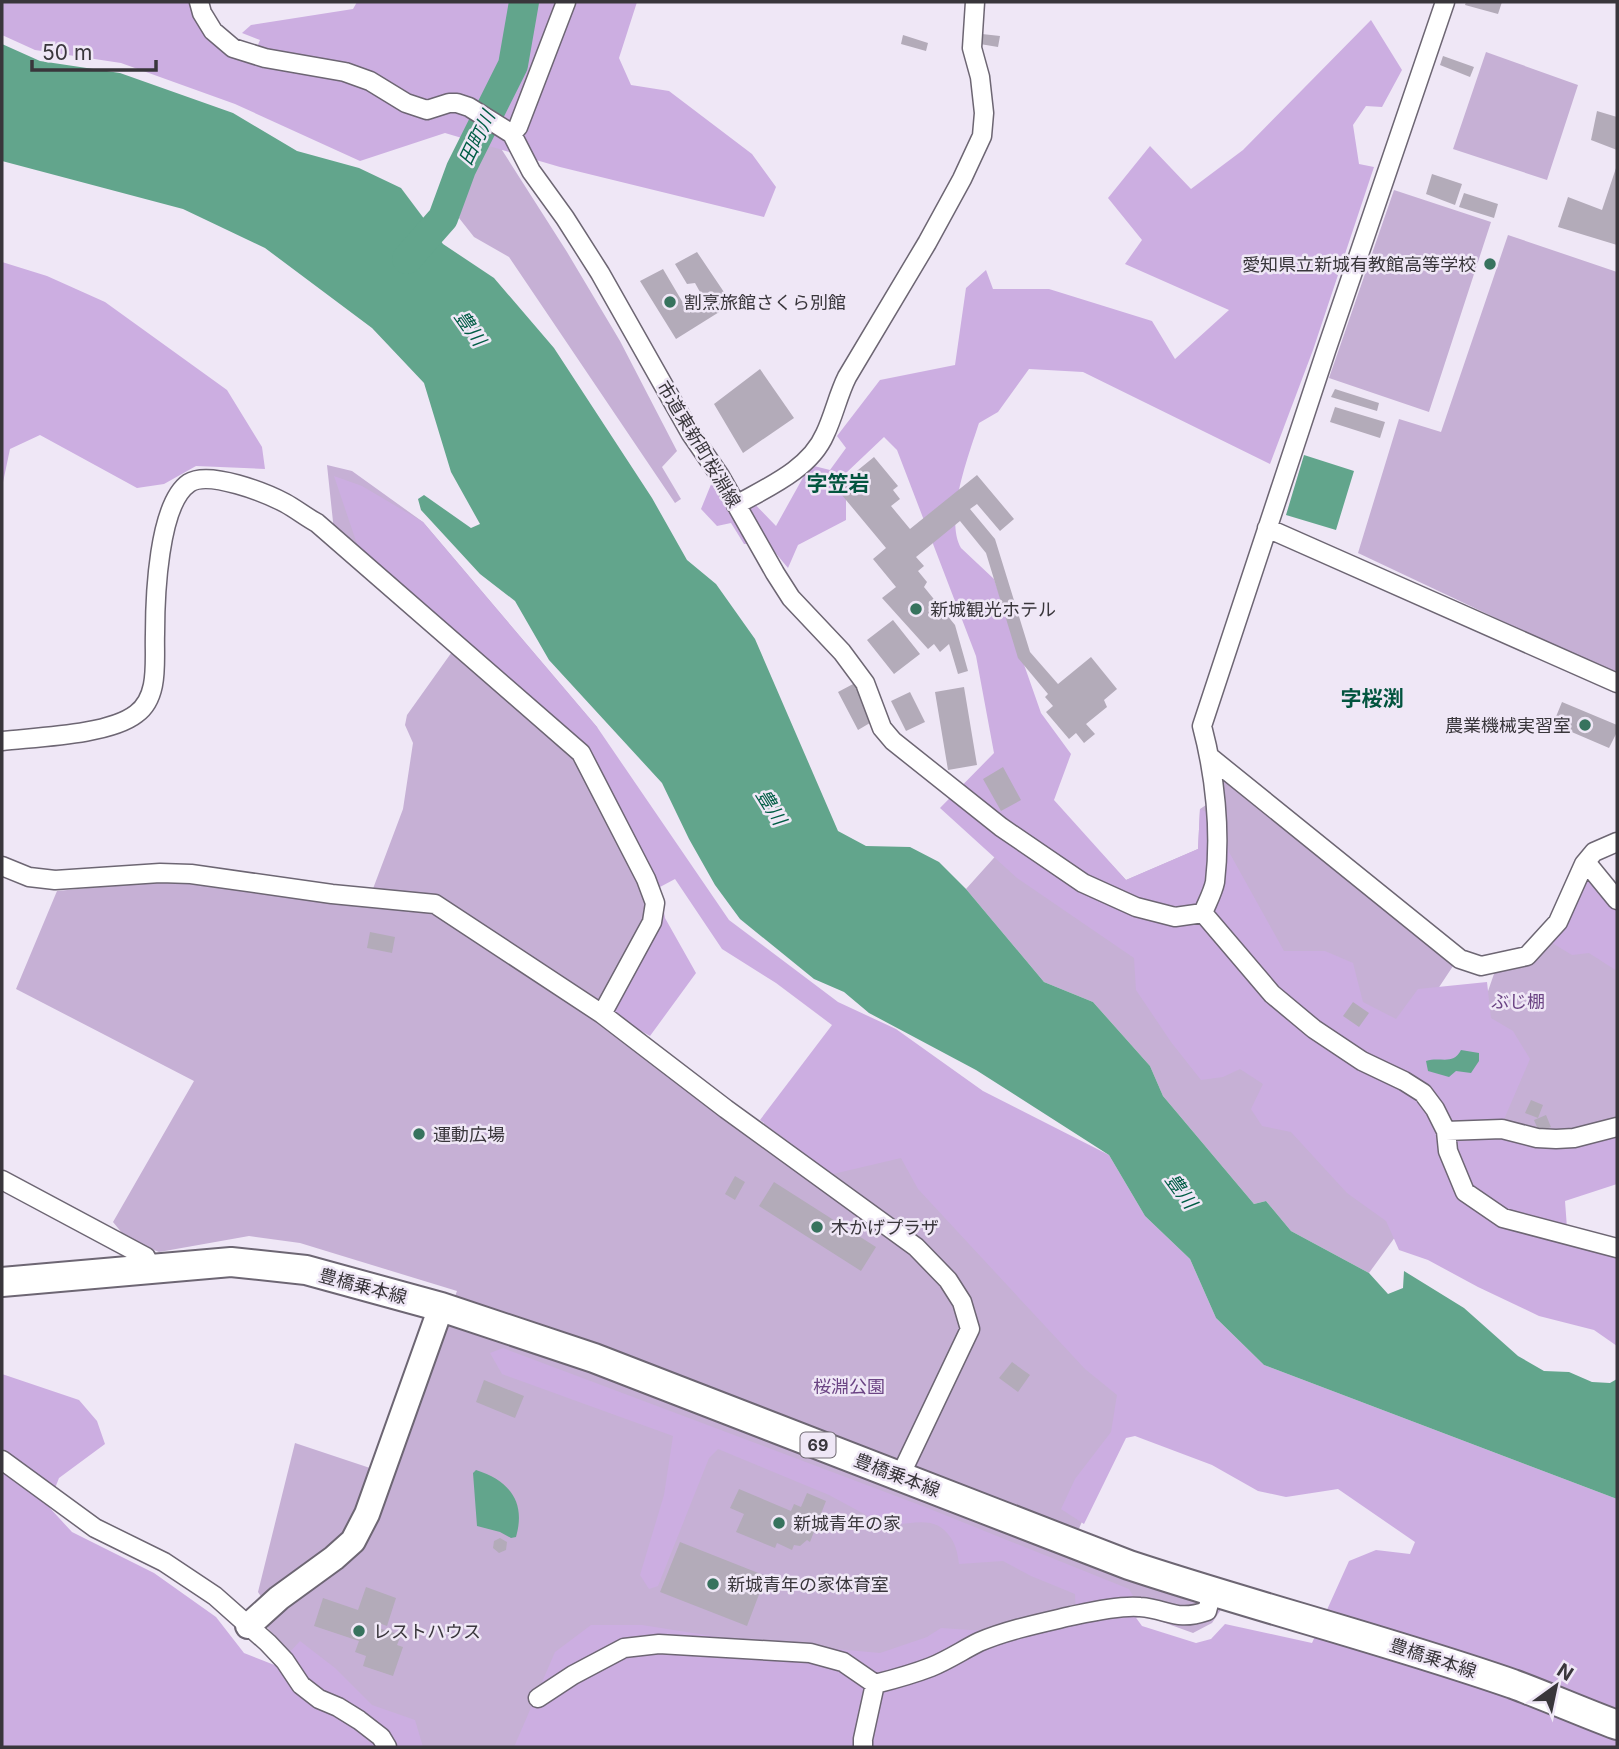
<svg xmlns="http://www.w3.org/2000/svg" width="1619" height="1749" viewBox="0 0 1619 1749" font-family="Inter,'Noto Sans JP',sans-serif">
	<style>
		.green { fill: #c6b0d5 }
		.forest { fill: #ccaee1 }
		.water { fill: #62a58c }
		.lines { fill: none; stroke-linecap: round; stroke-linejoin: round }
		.river { stroke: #62a58c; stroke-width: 30 }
		.building { fill: #b3abb9 }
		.street-casing { stroke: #6d6673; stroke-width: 21 }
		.secondary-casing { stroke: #6d6673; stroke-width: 28 }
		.primary-casing { stroke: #6d6673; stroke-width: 32 }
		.street { stroke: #fff; stroke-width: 18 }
		.secondary { stroke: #fff; stroke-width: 24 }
		.primary { stroke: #fff; stroke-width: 28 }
		.poi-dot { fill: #37735e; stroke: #efe7f6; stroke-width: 2.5 }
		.labels { text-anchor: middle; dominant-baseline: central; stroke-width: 5; stroke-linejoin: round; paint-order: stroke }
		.shield { fill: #efe7f6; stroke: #706b73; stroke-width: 2 }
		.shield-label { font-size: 16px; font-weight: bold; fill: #39363b }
		.poi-label { font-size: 18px; fill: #39363b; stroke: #efe7f6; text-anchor: start }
		.street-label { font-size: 18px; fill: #39363b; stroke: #efe7f6 }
		.park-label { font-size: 18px; fill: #6b4484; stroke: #efe7f6 }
		.water-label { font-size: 19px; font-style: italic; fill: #005d45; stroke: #efe7f6 }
		.quarter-label { font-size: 21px; font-weight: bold; fill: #03553f; stroke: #efe7f6 }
	</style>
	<rect width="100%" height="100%" fill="#efe7f6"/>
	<!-- green -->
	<path class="green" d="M1486,52L1578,85L1547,180L1453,149Z
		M503,141L502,150L567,252L620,341L677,451L662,467L681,499L675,503L509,257L474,237L459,218C464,190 474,168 487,143Z
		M1394,190L1491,222L1429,412L1329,378Z
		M1508,235L1617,272V675L1358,553L1399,419L1441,432Z
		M327,465L352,471L423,522L597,727L652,903L593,1016L656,1066L754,1136L840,1023L1144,1380L1067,1556L1224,1605L1212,1623L1193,1633L1146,1616L1011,1642L538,1747H392L325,1694L266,1626L273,1615L258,1592L295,1443L388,1474L457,1291L300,1243L249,1236L159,1252L127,1239L113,1222L194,1081L16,989L57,891L160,881L368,902L403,809L413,743L405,725L407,715L459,642L334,531Z
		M1215,765L1455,963L1424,1010L1479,1017L1495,971L1560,925L1617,906V1133L1430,1189L1369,1273L1291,1231L1266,1201L1254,1204L1163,1096L1150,1066L1093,1002L1044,982L966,889L1010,840L1053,802L1126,880L1198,849L1200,809L1215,799Z"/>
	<!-- forest -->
	<path class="forest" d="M2,2H190L206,37L238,57L252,59L260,40L242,33L251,25L353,9L357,2H637L619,58L631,85L669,91L752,154L776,187L764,217L560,167L445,133L360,161L235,104L121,63L35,50L2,35Z
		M1371,20L1402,70L1382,107L1366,106L1353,125L1359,164L1374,167L1313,350L1270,464L1083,372L1029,369L998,412L979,423C969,454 944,519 961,548L994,579L1041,713L1071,754L1054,800L1126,880L1198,849L1200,809L1224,820L1229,852L1284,951H1325L1353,963L1363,1002L1396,1019L1418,989L1487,982L1491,1018L1513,1031L1530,1059L1499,1131L1617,1133V1184L1565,1201L1567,1228L1617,1253V1346L1594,1330L1539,1316L1478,1287L1428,1260L1399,1250L1386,1221L1347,1193L1291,1132L1262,1126L1251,1109L1263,1084L1240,1069L1223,1077L1201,1080L1171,1042L1136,990L1134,958L1017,878L940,808L994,753L976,656L897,450L884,437L846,473V520L798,545L788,568L768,544H744L731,523L717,526L701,509L712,482L744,493L776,526L810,465L830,470L846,448L837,436L880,380L955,365L966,288L986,270L993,289H1049L1152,321L1175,359L1229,310L1125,264L1142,240L1108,198L1150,146L1191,189L1243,150Z
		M2,262L47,276L105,302L227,390L262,447L265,469L196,466L164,484L137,488L40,435L10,449L2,487Z
		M334,476L362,486L423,522L597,727L729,920L838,1002L896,1029L983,1091L1109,1155L1145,1216L1190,1259L1216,1318L1264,1365L1617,1499V1747H514L555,1652L591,1625H642L737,1640L880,1653L927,1637L941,1628L986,1631L1076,1621L1075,1594L1031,1576L1003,1561L959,1564C957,1551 956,1544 948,1534C929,1511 904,1530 879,1522L829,1495L718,1449L709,1458L658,1586L649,1589L640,1575L664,1495L673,1436L502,1374L490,1353L503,1348L925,1507L1129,1589L1133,1596L1134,1615L1142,1626L1196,1643L1211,1639L1225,1624L1312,1643L1349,1561L1376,1550L1410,1554L1415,1542L1338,1489L1286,1497L1258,1491L1212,1465L1135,1436L1126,1438L1084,1524L1061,1509L1075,1479L1111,1432L1117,1395L1085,1369L918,1189L901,1158L833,1174L760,1120L832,1025L776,983L722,949L675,879L660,887L665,918L696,973L650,1036L611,1014L655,922L586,751L360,553Z
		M1583,870L1617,906V971L1589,953L1572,955L1549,941Z
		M2,1374L79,1400L97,1421L105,1444L59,1478L48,1506L72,1532L154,1573L216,1617L244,1653L277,1666L300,1641L335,1668L372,1705L415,1720L423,1747H2Z"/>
	<!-- water -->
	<path class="water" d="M2,44L40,61L120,73L233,113L297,151L359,168L401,188L443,244L494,278L554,348L652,498L687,560L716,584L755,639L838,831L866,846L910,847L939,862L966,889L1044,982L1093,1002L1150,1066L1163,1096L1254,1204L1266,1201L1291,1231L1369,1273L1388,1294L1403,1288L1404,1271L1464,1308L1518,1356L1544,1371L1569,1372L1592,1382L1610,1383L1617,1379V1499L1264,1365L1216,1318L1190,1259L1145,1216L1109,1155L976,1070L869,1013L844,992L814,979L740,919L715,885L689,839L662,783L549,660L515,601L480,574L421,510L418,499L424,495L471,528L480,524L451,472L424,383L372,328L265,248L183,209L2,161Z
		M1304,455L1354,471L1336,530L1286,515Z
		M1461,1050L1479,1053V1061L1471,1073L1456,1071L1449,1077L1428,1071L1426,1061C1440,1056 1453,1066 1461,1050Z
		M476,1470C510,1481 526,1502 516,1537L511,1538L500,1532L477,1526L473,1473Z"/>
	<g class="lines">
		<!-- river -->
		<path class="river" d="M407,259L443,218L461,169L513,65L524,2"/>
	</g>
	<!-- building -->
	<path class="building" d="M1466,2H1502L1498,14L1465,5Z
		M982,34L1000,36L998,47L980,44Z
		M903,35L928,43L926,51L901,44Z
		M1443,56L1474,67L1470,77L1440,65Z
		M1597,111L1617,117V150L1591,140Z
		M1617,165V245L1558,227L1568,197L1602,210Z
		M1432,174L1462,184L1455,205L1426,194Z
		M1464,193L1498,204L1494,218L1459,207Z
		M697,252L732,304L676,339L640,281L663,269L689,313L705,301L695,283L687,284L675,264Z
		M760,369L794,418L743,453L714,404Z
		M1335,389L1379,403L1377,411L1331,397Z
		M1335,407L1385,422L1380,438L1330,422Z
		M874,457L898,486L893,490L900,499L891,506L910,529L977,475L1014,519L1000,531L977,504L970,509L995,539L1030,652L1058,684L1091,657L1117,689L1104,700L1107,707L1086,724L1095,734L1084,743L1076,733L1069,739L1046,712L1053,706L1045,697L1048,694L1018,658L986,553L960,521L916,557L924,566L918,571L927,582L924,587L955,625L968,671L958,674L949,644L940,652L934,644L928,649L882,598L896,587L873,559L886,548L836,488Z
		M893,620L920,654L894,674L867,640Z
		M855,683L875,720L858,730L838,692Z
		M964,687L977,765L948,770L935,692Z
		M910,692L925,722L906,731L891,701Z
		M1562,702L1617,725V732L1609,748L1553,724Z
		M1003,767L1021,800L1001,811L983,779Z
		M370,932L395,937L392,953L367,948Z
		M1353,1002L1369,1013L1359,1027L1343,1016Z
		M1531,1100L1543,1105L1538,1118L1525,1113Z
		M1546,1115L1551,1127L1539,1132L1534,1120Z
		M735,1176L745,1182L735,1200L725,1194Z
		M774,1182L876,1247L861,1271L759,1206Z
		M1012,1362L1030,1375L1018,1392L999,1378Z
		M484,1380L524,1396L515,1418L476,1402Z
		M739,1489L791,1511L794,1504L801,1507L807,1493L826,1501L810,1542L807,1540L800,1546L794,1545L792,1550L777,1543L775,1548L736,1532L744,1514L730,1508Z
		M500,1538L507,1542L506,1550L499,1553L493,1548L494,1541Z
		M680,1542L766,1576L747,1626L660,1592Z
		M366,1587L396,1598L387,1626L376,1622L375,1627L401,1635L397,1645L403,1647L393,1676L363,1666L366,1656L355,1652L359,1641L314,1626L323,1598L358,1610Z"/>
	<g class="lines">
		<!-- street casing -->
		<g class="street-casing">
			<path id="street" d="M199,2L202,13L213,31L233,48L265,58L345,72L370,81L406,103L427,110L449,103H457L469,107L512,134L531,171L565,218L600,273L691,434L720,476L775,573L791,598L842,652L865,683L882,728L893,741L1001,827L1083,883L1136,907L1175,917L1203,913
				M512,134L518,127L566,2
				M736,505C768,487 810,469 825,434C834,415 838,395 847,377L927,243L962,179L982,136L984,113L980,77L972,48L975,2
				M1267,528L1617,683
				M2,741C37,737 109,735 136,714C160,697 154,660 155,634C155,598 158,504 189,483C209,470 266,493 285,503C296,509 306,517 317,523L581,753L646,879L655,903L652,922L602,1014
				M1210,757L1460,959L1481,966L1527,956L1558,922L1584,864L1594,852L1617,842
				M1584,864L1590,867L1617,900
				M2,866L29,877L55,880L160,873L191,874L332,894L435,904L602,1014L726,1109L916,1247L948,1280L962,1302L970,1329L900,1476
				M1203,913C1207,903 1213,892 1215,882C1221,831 1215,775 1202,726L1326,351L1445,2
				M1203,913L1272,994L1314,1029L1362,1061L1404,1081L1423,1093L1435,1109L1446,1131L1448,1151L1465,1192L1503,1218L1617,1248
				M1446,1131L1502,1129L1537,1138L1556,1139L1574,1138L1617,1127
				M2,1180L146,1257L149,1269
				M2,1460L95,1528L164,1562L215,1596L268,1643L285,1661L301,1685L319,1699L338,1707L359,1720L381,1737L387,1747
				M538,1698L573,1675L624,1648L659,1644L810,1653L843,1662L875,1684
				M863,1747V1739L875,1684C895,1679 913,1674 931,1667C948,1660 963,1650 979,1642C1007,1630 1041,1623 1071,1616C1090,1612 1121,1605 1140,1607C1169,1609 1175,1622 1207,1611L1212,1592"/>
		</g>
		<!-- secondary casing -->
		<g class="secondary-casing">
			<path id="secondary" d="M248,1626L279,1598L334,1558L353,1541L367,1514L441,1307"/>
		</g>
		<!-- primary casing -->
		<g class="primary-casing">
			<path id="primary" d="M2,1282L231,1262L306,1270L441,1307L594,1358L1129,1565C1256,1607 1386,1640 1513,1684C1548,1697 1582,1712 1617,1725"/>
		</g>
		<!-- street -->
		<use href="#street" class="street"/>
		<!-- secondary -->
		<use href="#secondary" class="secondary"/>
		<!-- primary -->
		<use href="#primary" class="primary"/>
	</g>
	<!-- markers -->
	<g class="poi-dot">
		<circle cx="1490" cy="264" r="7"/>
		<circle cx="670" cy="302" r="7"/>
		<circle cx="916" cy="609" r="7"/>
		<circle cx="1585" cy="725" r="7"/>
		<circle cx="419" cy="1134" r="7"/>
		<circle cx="817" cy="1227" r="7"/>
		<circle cx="779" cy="1523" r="7"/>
		<circle cx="713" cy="1584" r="7"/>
		<circle cx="359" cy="1631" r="7"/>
	</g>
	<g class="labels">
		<!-- shield labels -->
		<rect class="shield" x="800.5" y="1432.5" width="35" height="25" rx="5"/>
		<g class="shield-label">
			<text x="818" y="1445">69</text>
		</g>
		<!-- poi labels -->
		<g class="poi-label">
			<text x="1476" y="264" text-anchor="end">愛知県立新城有教館高等学校</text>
			<text x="684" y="302">割烹旅館さくら別館</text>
			<text x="930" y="609">新城観光ホテル</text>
			<text x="1571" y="725" text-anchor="end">農業機械実習室</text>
			<text x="433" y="1134">運動広場</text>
			<text x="831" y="1227">木かげプラザ</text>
			<text x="793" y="1523">新城青年の家</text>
			<text x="727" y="1584">新城青年の家体育室</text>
			<text x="373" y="1631">レストハウス</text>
		</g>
		<!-- street labels -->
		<g class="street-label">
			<text transform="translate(699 444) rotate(59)">市道東新町桜淵線</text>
			<text transform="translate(363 1286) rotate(15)">豊橋乗本線</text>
			<text transform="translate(897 1475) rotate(21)">豊橋乗本線</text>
			<text transform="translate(1433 1658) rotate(18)">豊橋乗本線</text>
		</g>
		<!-- park labels -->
		<g class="park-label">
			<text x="1518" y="1001">ぶじ棚</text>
			<text x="849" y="1386">桜淵公園</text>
		</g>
		<!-- water labels -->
		<g class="water-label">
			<text transform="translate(477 138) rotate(-64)">田町川</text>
			<text transform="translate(470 328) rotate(55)">豊川</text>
			<text transform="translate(771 807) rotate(58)">豊川</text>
			<text transform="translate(1181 1191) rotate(54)">豊川</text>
		</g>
		<!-- quarter labels -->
		<g class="quarter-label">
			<text x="838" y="483">字笠岩</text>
			<text x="1372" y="698">字桜渕</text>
		</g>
	</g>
	<!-- border -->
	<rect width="1619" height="1749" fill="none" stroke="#39363b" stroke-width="7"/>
	<!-- north arrow -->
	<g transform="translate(1556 1686) rotate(33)" stroke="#efe7f6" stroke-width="5" paint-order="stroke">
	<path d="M0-5L12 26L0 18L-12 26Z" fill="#39363b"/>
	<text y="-10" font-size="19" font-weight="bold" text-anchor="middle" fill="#39363b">N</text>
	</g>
	<!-- scale -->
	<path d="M32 60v10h124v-10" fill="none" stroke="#39363b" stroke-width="3.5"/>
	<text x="42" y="60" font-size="21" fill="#39363b" stroke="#efe7f6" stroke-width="5" paint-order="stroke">50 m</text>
</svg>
